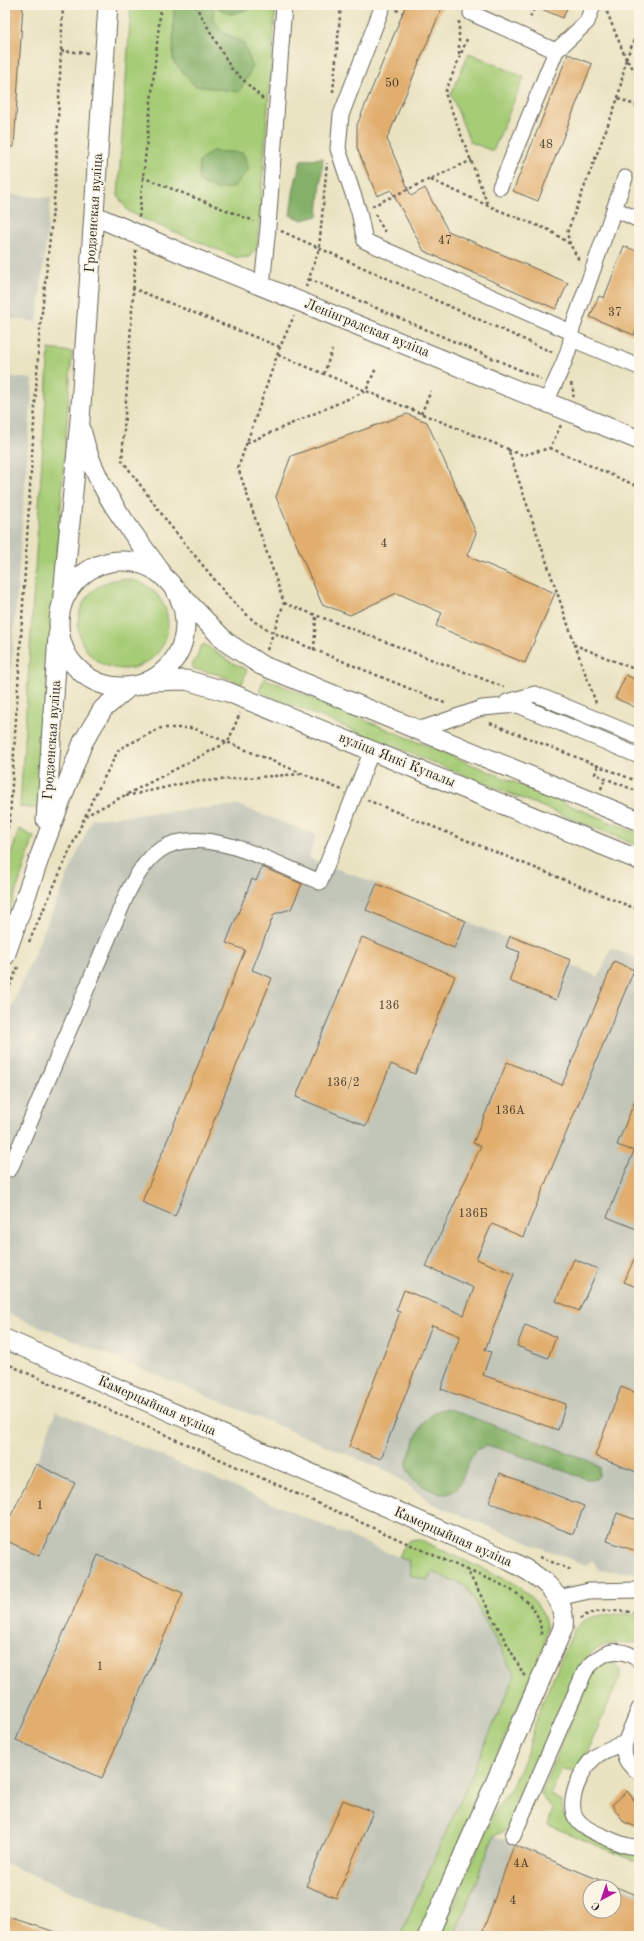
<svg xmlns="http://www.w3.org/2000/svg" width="644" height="1941" viewBox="0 0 644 1941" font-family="'Old Standard TT',serif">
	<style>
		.industrial { fill: #c2c6b9; fill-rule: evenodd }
		.green { fill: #a6cc76; stroke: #617449 }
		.forest { fill: #84b067; stroke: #506642 }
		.building { fill: #e1ae6e; fill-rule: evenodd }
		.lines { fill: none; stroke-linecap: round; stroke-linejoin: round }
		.minor-casing { stroke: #646256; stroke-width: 17 }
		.major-casing { stroke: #646256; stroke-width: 21 }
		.path { stroke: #646256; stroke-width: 2.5; stroke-dasharray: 3 3; stroke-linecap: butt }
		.minor { stroke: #fff; stroke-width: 15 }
		.major { stroke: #fff; stroke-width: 19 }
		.labels { text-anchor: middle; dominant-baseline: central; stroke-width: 3.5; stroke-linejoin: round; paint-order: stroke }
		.number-label { font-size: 12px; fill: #4d4030 }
		.street-label { font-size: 14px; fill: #1c1c1c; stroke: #fcf5e5 }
	</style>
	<rect width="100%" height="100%" fill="#fcf5e5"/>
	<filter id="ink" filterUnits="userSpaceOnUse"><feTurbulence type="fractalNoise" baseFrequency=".025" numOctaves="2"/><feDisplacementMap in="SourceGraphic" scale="8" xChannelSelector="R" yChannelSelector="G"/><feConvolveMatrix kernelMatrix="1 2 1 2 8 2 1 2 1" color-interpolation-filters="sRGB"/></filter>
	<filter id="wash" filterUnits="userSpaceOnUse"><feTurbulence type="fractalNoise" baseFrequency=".012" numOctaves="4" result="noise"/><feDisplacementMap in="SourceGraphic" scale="16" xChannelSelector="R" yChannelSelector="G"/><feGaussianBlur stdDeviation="0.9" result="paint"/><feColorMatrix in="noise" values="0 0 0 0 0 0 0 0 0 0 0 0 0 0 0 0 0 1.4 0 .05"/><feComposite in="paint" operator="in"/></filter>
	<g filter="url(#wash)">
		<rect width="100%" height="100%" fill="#eae3c2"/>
		<!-- industrial -->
		<path class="industrial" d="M5,194L51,198L37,322L5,318Z
			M5,376L33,379L5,751Z
			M238,805L316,835L309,858L377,884L509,939L510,936L571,960L570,965L599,977L611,948L639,959V1573L599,1570L592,1560L586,1565L575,1561L433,1504L392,1473L5,1312V1025L12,1005L92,819Z
			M56,1411L466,1586L515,1676L400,1936H174L5,1863V1528L36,1464Z
			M494,1836L635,1892L639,1886V1936H454ZM590,1887H614V1911H590Z"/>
		<!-- green -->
		<path class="green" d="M131,5H276L257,248L249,257L238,258L141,218L128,211L118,196Z
			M469,53L524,77L493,151L470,142L451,94Z
			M49,349L72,352L39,809L20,807Z
			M78 624a45 45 0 1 1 90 0a45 45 0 1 1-90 0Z
			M204,644L229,661L247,670L242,684L217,674L194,669L192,665L197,657L200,647Z
			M264,678L639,834V846L259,692Z
			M19,829L34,837L5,925V875Z
			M415,1539L421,1540L515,1584C537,1600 553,1618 544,1647L419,1936H400L515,1676L466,1586L432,1572L427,1580L411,1576L409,1561L399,1557C403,1548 405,1541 415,1539Z
			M639,1614V1642C602,1646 594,1641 576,1676L510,1828L494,1836L454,1936H440L493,1814L512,1786L528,1750L540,1708L574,1630C588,1610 617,1615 639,1614Z
			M610,1662C618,1665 621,1669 620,1677L583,1762L575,1771L562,1769L551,1794L561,1802L565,1818L572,1825L639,1852V1863L548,1825L553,1808L543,1799L541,1792L591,1675L601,1666Z"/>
		<!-- forest -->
		<path class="forest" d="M174,5H252L250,9L230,14L214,6L213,18L222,32L243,42L253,67L239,92L195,86L173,61Z
			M212,151L243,153L249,169L234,187L216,190L199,181V161Z
			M323,158L318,216L303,220L290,215L294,187L301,160Z
			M443,1409L452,1410L590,1461L599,1467V1476L596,1479H587L498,1448C493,1447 488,1445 483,1447C457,1455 471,1518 420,1484C411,1478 406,1472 407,1461C415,1441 420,1416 443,1409Z"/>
		<g id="blocks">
			<!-- building -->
			<path class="building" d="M5,5H23L14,147H5Z
				M406,5H443L387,139L411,196L425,188L448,231L568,283L556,309L424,251L391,190L377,196L357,148V125Z
				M532,5H568L563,18Z
				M568,54L592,64L538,201L513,191Z
				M624,246L639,252V323L634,335L590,317L599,296L604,298Z
				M407,414L427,422L476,533L467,556L555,593L525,663L436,626L442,613L397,593L350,615L322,604L276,497L291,456Z
				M626,675L639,681V709L615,698Z
				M262,867L302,884L291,909L274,914L252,970L272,978L175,1216L142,1202L245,950L226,943L252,879L256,881Z
				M377,884L466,921L454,948L366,910Z
				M510,936L571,960L556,1000L509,981L520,952L506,947Z
				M362,937L455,976L415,1074L391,1064L366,1126L296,1097Z
				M614,961L634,970L523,1237L492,1224L476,1259L514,1274L485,1350L491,1352L483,1375L566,1404L558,1430L441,1389L460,1336L432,1325L381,1459L349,1447L400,1312L396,1311L404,1290L464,1315L474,1288L426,1266L481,1146L473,1143L507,1062L562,1085Z
				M638,1093H639V1230L607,1217L634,1151L617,1145Z
				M639,1248V1288L624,1282Z
				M574,1259L598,1269L579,1311L556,1301Z
				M525,1325L556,1337L548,1358L517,1346Z
				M621,1387L639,1394V1473L595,1456Z
				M36,1464L75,1483L39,1556L5,1540V1528Z
				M500,1473L584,1506L573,1534L489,1502Z
				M617,1513L639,1521V1552L607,1541Z
				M98,1555L183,1593L102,1778L16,1740Z
				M627,1791L639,1806V1828L624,1822L612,1805Z
				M343,1800L373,1812L336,1898L306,1886Z
				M514,1845L639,1896V1936H481ZM590,1887H614V1911H590Z
				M5,1916L59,1933V1936H15L5,1933Z"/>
		</g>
	</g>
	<g filter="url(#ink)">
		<use href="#blocks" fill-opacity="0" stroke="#646256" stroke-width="1"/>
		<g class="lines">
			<!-- minor casing -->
			<g class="minor-casing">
				<path id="minor" d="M383,5L341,115L338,149L359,212L365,241L571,332
					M471,13L556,51
					M500,187L556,51L587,22L593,5
					M615,209L639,220
					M262,286L268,227L284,5
					M572,339L639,367
					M546,402C553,386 574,347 571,332L625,178
					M507,702L535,694L639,737
					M413,728H424L482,708L518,705L639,756
					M5,1167L10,1169L126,896C134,879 144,861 160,850C202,821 278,865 320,882L372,750
					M558,1598L589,1591L639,1590
					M639,1709L625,1743C614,1747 603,1750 595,1757C581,1769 566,1802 576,1818C583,1829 596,1833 607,1838C618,1843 627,1847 639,1847
					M625,1743C622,1756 627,1765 639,1772
					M513,1836L585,1671C601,1652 617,1644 639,1660"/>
			</g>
			<!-- major casing -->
			<g class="major-casing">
				<path id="major" d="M95,216L193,258L639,440
					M82,433C94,486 130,529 161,572
					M59 624a63 63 0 1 1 126 0a63 63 0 1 1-126 0Z
					M176,590L226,642L261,665L639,821
					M62,605L80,420L108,5
					M150,681L186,680L228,692L639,860
					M46,820L58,635
					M5,956L41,853L83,742L103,709L129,687
					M5,1339L510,1561C538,1575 567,1592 563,1628L428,1936"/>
			</g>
			<!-- path -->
			<path class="path" d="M195,5L231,68L263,99
				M396,10L403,13
				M607,12L626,59
				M530,17L535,7
				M459,21V56
				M467,39L445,93L488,205
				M61,51L89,53
				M626,59L639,28
				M333,92L341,5
				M618,98L626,59L639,76
				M142,177L254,221
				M431,180L498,210L549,230L570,244L580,262
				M372,206L472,160
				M375,214L386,234
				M139,217L161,5
				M281,231L554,353
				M570,244L567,233L618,98L639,107
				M136,250L122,460L169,524L232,601L255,622L274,633L447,704
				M309,279L541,379
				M306,287L319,249L327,163
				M132,288L280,347
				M278,355L508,449L575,645
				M324,374L332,350
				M571,383L574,394L573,397
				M421,414L431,391
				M247,443L366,391L376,368
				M550,448L639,487
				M508,450L523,455L550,448L561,425
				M284,603L504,687
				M267,650L284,603L238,468L280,347L294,316
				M314,650L316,616
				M596,703L575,645L639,671
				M490,723L639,782
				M598,766L595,774L639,792
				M601,789L605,778
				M126,796L190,782L301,774
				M367,800L639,910
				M85,816L228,742L240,713
				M5,840L10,818L39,340L55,190L63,5
				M29,942L91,803L119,749L161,728H193L342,790
				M5,997L18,967
				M5,1363L467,1570L525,1677
				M540,1557L571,1570
				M467,1570C495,1582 543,1597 541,1635
				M580,1619C594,1607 621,1612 639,1612"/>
			<!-- minor -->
			<use href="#minor" class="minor"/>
			<!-- major -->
			<use href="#major" class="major"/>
		</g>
	</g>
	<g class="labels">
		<!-- number labels -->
		<g class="number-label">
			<text x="392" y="84">50</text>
			<text x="546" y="145">48</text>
			<text x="445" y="241">47</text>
			<text x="615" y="313">37</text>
			<text x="384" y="544">4</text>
			<text x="389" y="1006">136</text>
			<text x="343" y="1083">136/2</text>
			<text x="510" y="1111">136А</text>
			<text x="473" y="1214">136Б</text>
			<text x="40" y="1506">1</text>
			<text x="100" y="1667">1</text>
			<text x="521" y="1864">4А</text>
			<text x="513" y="1901">4</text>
		</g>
		<!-- street labels -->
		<g class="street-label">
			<text transform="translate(94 213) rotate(-86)">Гродзенская вуліца</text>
			<text transform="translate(367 328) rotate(22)">Ленінградская вуліца</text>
			<text transform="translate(52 740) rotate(-86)">Гродзенская вуліца</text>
			<text transform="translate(397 760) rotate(22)">вуліца Янкі Купалы</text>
			<text transform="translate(157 1406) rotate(24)">Камерцыйная вуліца</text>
			<text transform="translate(453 1537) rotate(24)">Камерцыйная вуліца</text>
		</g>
	</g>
	<!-- margin -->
	<rect width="644" height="1941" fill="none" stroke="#fcf5e5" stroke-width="20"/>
	<!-- north arrow -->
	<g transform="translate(602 1899) rotate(220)"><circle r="19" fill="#fcf5e5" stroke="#a29e95"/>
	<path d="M0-3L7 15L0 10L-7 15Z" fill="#b5179e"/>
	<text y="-6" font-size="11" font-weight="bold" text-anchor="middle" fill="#1c1c1c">С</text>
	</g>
</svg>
